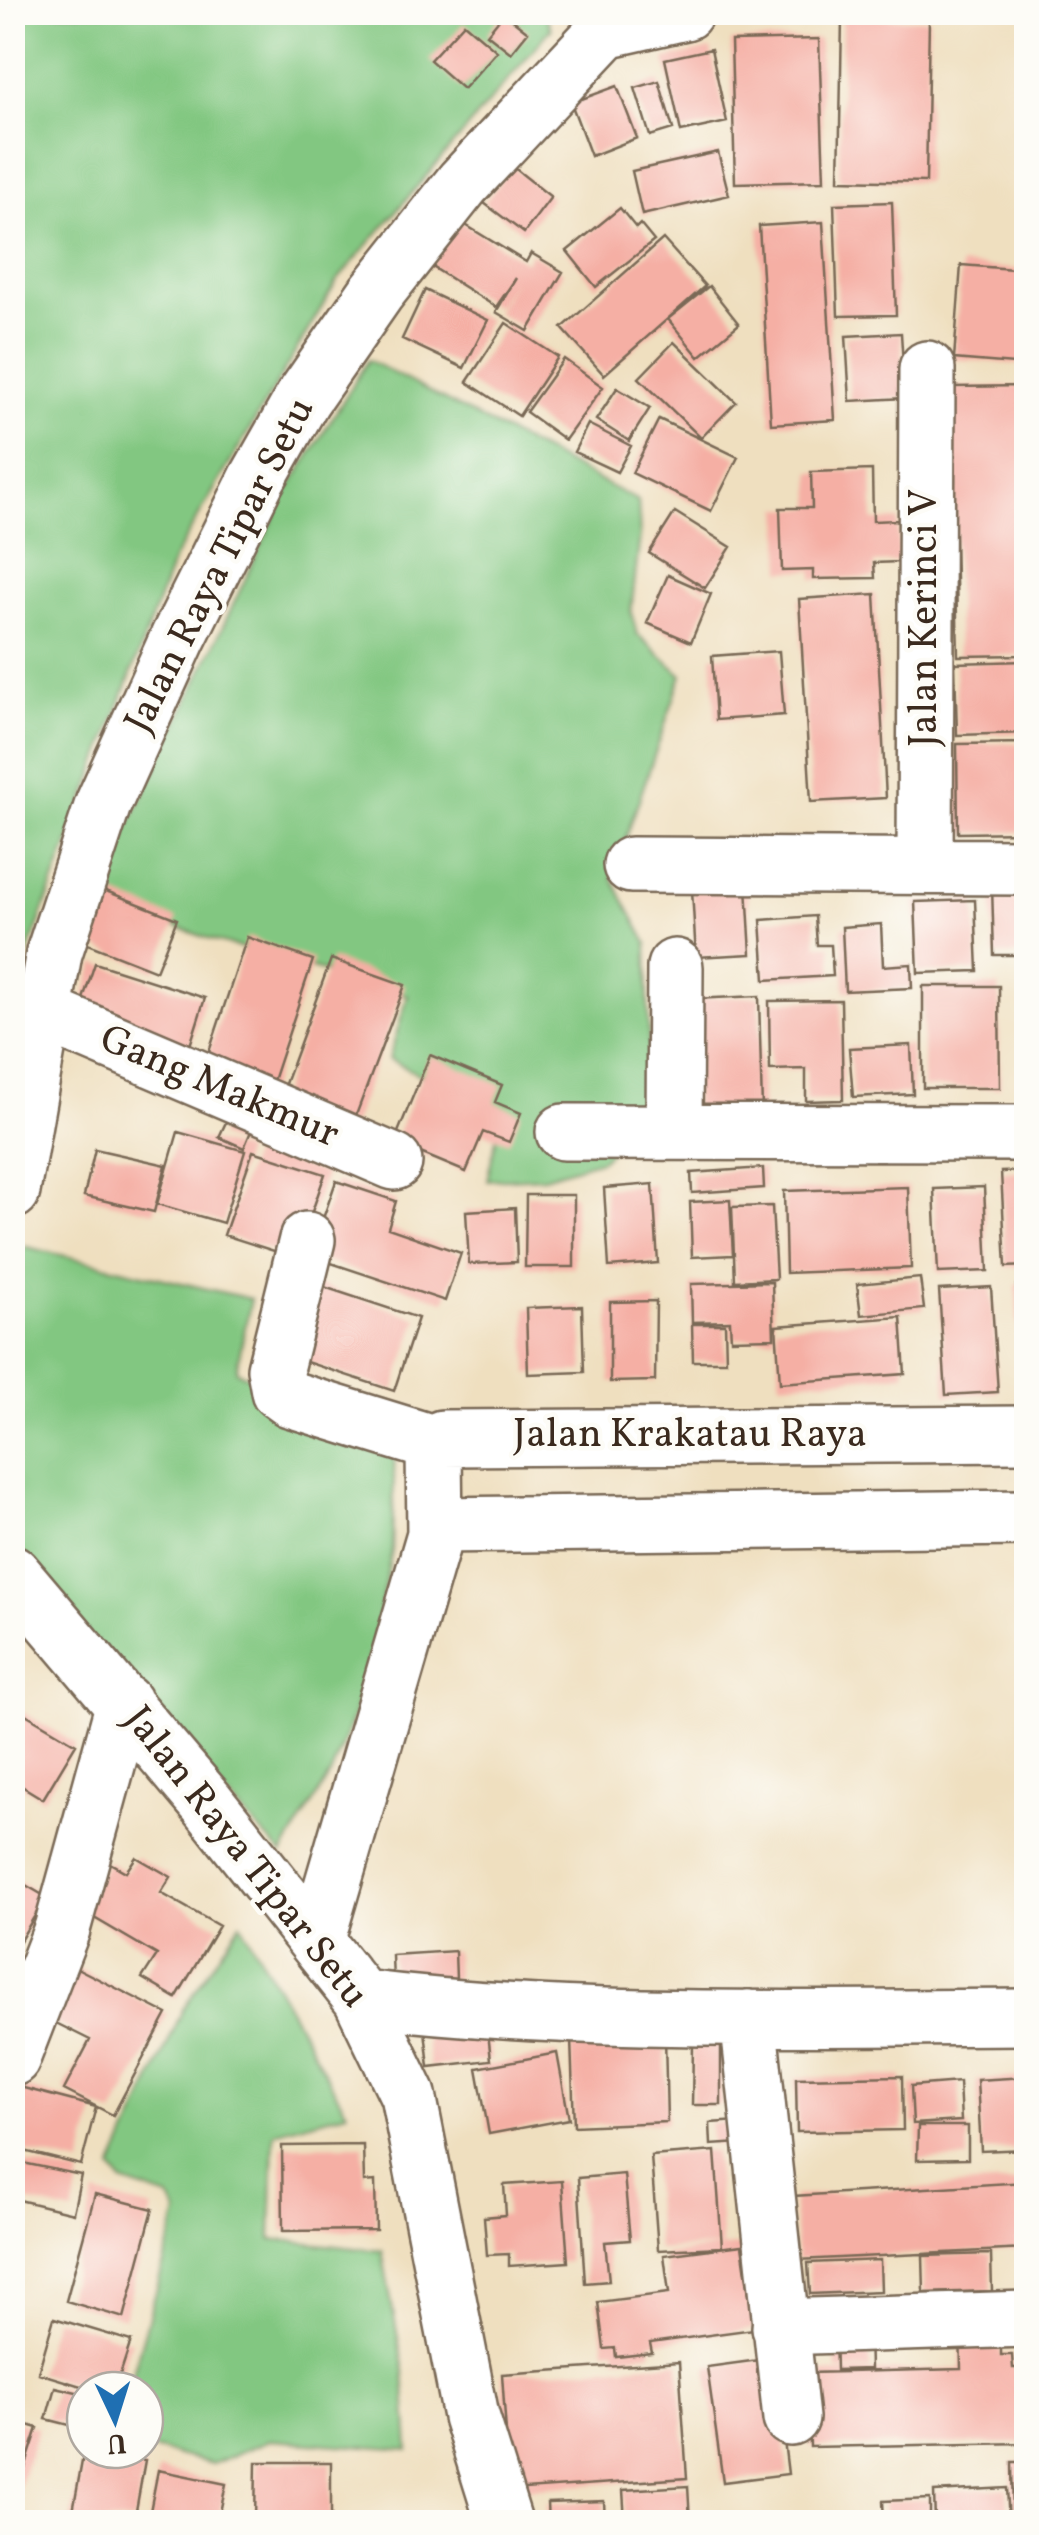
<svg xmlns="http://www.w3.org/2000/svg" width="1039" height="2535" viewBox="0 0 1039 2535" font-family="Vollkorn,serif">
	<style>
		.green { fill: #82c781; stroke: #5e7850; stroke-width: 2.5 }
		.building { fill: #f5afa4 }
		.lines { fill: none; stroke-linecap: round; stroke-linejoin: round }
		.minor-casing { stroke: #7a6956; stroke-width: 60 }
		.minor { stroke: #fff; stroke-width: 55 }
		.labels { text-anchor: middle; dominant-baseline: central; stroke-width: 9; stroke-linejoin: round; paint-order: stroke }
		.street-label { font-size: 40px; fill: #3b2a1e; stroke: #fdfcf7 }
	</style>
	<rect width="100%" height="100%" fill="#fdfcf7"/>
	<filter id="ink" filterUnits="userSpaceOnUse"><feTurbulence type="fractalNoise" baseFrequency=".01" numOctaves="2"/><feDisplacementMap in="SourceGraphic" scale="20" xChannelSelector="R" yChannelSelector="G"/><feConvolveMatrix kernelMatrix="1 2 1 2 8 2 1 2 1" color-interpolation-filters="sRGB"/></filter>
	<filter id="wash" filterUnits="userSpaceOnUse"><feTurbulence type="fractalNoise" baseFrequency=".0048" numOctaves="4" result="noise"/><feDisplacementMap in="SourceGraphic" scale="40" xChannelSelector="R" yChannelSelector="G"/><feGaussianBlur stdDeviation="2.25" result="paint"/><feColorMatrix in="noise" values="0 0 0 0 0 0 0 0 0 0 0 0 0 0 0 0 0 1.4 0 .05"/><feComposite in="paint" operator="in"/></filter>
	<g filter="url(#wash)">
		<rect width="100%" height="100%" fill="#efdfbf"/>
		<!-- green -->
		<path class="green" d="M13,13H545L551,29L337,281L174,558L13,993Z
			M368,360L638,501L640,536L631,611L637,634L682,675L612,878L647,943L649,1059L630,1133L601,1160L544,1177L487,1180L501,1117L389,1059L408,995L215,941L95,897L284,497Z
			M18,1245L251,1299L236,1371L395,1440L392,1550L372,1649L353,1717L331,1773L282,1854L13,1571L12,1271Z
			M241,1923L347,2112L274,2132L271,2239L382,2251L404,2371L409,2450L269,2440L213,2464L145,2447V2390H128L178,2214L169,2198L122,2182L112,2169L183,2009Z"/>
		<g id="blocks">
			<!-- building -->
			<path class="building" d="M504,13L528,32L511,53L487,34Z
				M842,18L929,19L926,182L839,180Z
				M464,23L497,51L463,89L430,60Z
				M819,39L824,181L735,183L731,41Z
				M711,49L727,122L681,132L665,59Z
				M659,81L673,129L650,136L635,88Z
				M617,86L637,138L591,156L571,103Z
				M718,152L729,195L642,215L632,171Z
				M512,166L551,197L524,233L484,203Z
				M892,202L896,315L838,316L834,204Z
				M620,208L636,228L640,224L654,241L596,287L567,251Z
				M459,221L526,262L531,253L563,272L528,331L496,312L516,278L496,307L431,266Z
				M823,222L835,420L771,424L759,226Z
				M663,239L705,286L604,375L562,328Z
				M961,265L1026,270V365L954,359Z
				M709,286L739,324L699,357L668,319Z
				M425,290L488,320L464,368L402,339Z
				M506,323L558,357L519,416L467,382Z
				M901,333L905,398L850,401L846,336Z
				M674,342L736,402L701,438L639,378Z
				M564,359L603,387L565,440L526,412Z
				M1026,386V655L958,656L951,387Z
				M617,388L650,408L629,441L596,420Z
				M659,419L738,457L711,511L632,473Z
				M588,424L631,446L617,472L574,452Z
				M872,470L873,521L898,520L899,562L874,563L875,578L813,579V570L782,571L780,508H812L811,472Z
				M675,512L731,547L705,588L649,553Z
				M668,575L711,594L691,642L647,623Z
				M875,594L886,798L811,802L799,599Z
				M779,651L784,715L716,720L712,656Z
				M1026,661V733L957,735L955,663Z
				M1026,743V832L958,833L957,744Z
				M1026,885V955H994L992,886Z
				M747,887L751,954L696,957L692,890Z
				M101,889L177,919L156,971L80,941Z
				M975,900L978,971L918,973L915,902Z
				M815,916L817,945H831L833,976L765,980L761,920Z
				M881,924L883,966L911,964L912,988L845,991L842,927Z
				M247,937L313,960L268,1096L202,1073Z
				M331,959L405,985L352,1126L279,1100Z
				M95,963L205,998L188,1052L77,1017Z
				M923,986H999L1000,1088H923Z
				M759,996L762,1111L695,1113L692,999Z
				M841,1000L843,1100L806,1101V1069L770,1070L769,1001Z
				M911,1045L913,1094L853,1097L849,1048Z
				M430,1055L502,1085L495,1102L521,1113L509,1142L483,1132L466,1172L394,1142Z
				M227,1120L251,1131L244,1148L219,1137Z
				M178,1132L245,1151L223,1223L157,1204Z
				M95,1149L166,1165L154,1212L84,1196Z
				M253,1151L325,1174L296,1258L224,1235Z
				M763,1168L764,1188L692,1193L691,1173Z
				M1026,1171V1266L1006,1267L1001,1172Z
				M336,1181L396,1201L388,1228L461,1253L445,1301L310,1256Z
				M653,1184L658,1263L609,1267L604,1188Z
				M908,1187L911,1268L786,1273L784,1191Z
				M984,1187L988,1271L938,1273L934,1189Z
				M526,1195H574V1267H525Z
				M730,1200L733,1255L692,1257L690,1202Z
				M772,1206L776,1279L735,1281L732,1207Z
				M515,1208L517,1262L469,1264L466,1211Z
				M920,1278L924,1309L861,1315L857,1284Z
				M309,1282L418,1318L394,1391L285,1355Z
				M772,1282L774,1338L731,1339L730,1321L692,1322L691,1284Z
				M1026,1284V1379L1020,1380L1016,1285Z
				M991,1287L998,1392L946,1395L939,1290Z
				M656,1301L655,1381L610,1382V1302Z
				M582,1306L584,1372L528,1374L526,1308Z
				M901,1317L905,1374L780,1383L776,1326Z
				M692,1324H725L726,1361H693Z
				M12,1706L76,1744L43,1799L12,1780Z
				M136,1857L171,1877L161,1893L219,1926L176,1998L142,1978L157,1955L79,1909L108,1862L126,1872Z
				M12,1877L46,1897L18,1944L12,1941Z
				M455,1951L456,1979L393,1983L392,1955Z
				M67,1963L167,2014L113,2115L64,2090L90,2040L40,2015Z
				M486,2014L491,2060L429,2067L424,2021Z
				M665,2036L667,2122L574,2126L571,2039Z
				M693,2045H721V2105H692Z
				M557,2053L569,2119L489,2134L477,2068Z
				M902,2076L903,2130L797,2132L796,2078Z
				M1026,2077V2149L981,2151L977,2080Z
				M959,2082L961,2121L913,2124L911,2086Z
				M12,2085L96,2107L81,2165L12,2148Z
				M739,2121L740,2143L711,2145L710,2123Z
				M918,2126H968V2159L917,2160Z
				M363,2145L364,2182L375,2181L376,2230L283,2231L282,2146Z
				M715,2151L722,2247L658,2250L651,2156Z
				M23,2163L81,2175L73,2213L15,2199Z
				M624,2174L630,2240L605,2242L609,2281L585,2283L578,2178Z
				M562,2181L568,2262L509,2266V2254L487,2255L484,2217L506,2215L504,2185Z
				M1026,2182V2249L797,2260L793,2196Z
				M95,2194L153,2209L124,2318L66,2301Z
				M742,2245L754,2329L650,2343L652,2353L616,2357L615,2348L604,2349L598,2302L669,2293L664,2255Z
				M991,2254L992,2291L924,2293L923,2256Z
				M880,2260L881,2291L810,2294L808,2263Z
				M54,2318L131,2341L115,2390H94L38,2373Z
				M1001,2329V2355H1012L1013,2368H1026V2443L810,2447L808,2373L961,2369L960,2330Z
				M869,2332L870,2369L836,2370L835,2333Z
				M774,2358L788,2474L723,2482L707,2367Z
				M679,2362L687,2478L510,2490L502,2374Z
				M55,2387L85,2394V2429L46,2419Z
				M12,2420L38,2428L13,2504H12Z
				M84,2450L145,2460L134,2522H71Z
				M256,2462H331V2522H255Z
				M1012,2462H1026V2522H1013Z
				M158,2470L226,2484L218,2522H148Z
				M688,2486L690,2522H625L623,2490Z
				M1007,2488L1009,2522H935L934,2492Z
				M930,2499V2522H884L883,2501Z
				M604,2501L605,2522H548L547,2503Z"/>
		</g>
	</g>
	<g filter="url(#ink)">
		<use href="#blocks" fill-opacity="0" stroke="#7a6956" stroke-width="2.5"/>
		<g class="lines">
			<!-- minor casing -->
			<g class="minor-casing">
				<path id="minor" d="M606,30L685,12
					M631,865L1026,867
					M925,866L927,369
					M44,1013L394,1162
					M564,1132L1026,1133
					M674,1132L675,967
					M12,1191L54,953L103,804L178,638L257,479L303,398L376,293L463,183L606,30
					M307,1240L275,1369L279,1391L290,1399L436,1444
					M437,1525L1026,1518
					M12,1573L207,1803L361,1998L408,2095L471,2416L504,2522
					M317,1938L435,1534L434,1451L443,1438L1026,1434
					M361,1998C581,2025 805,2018 1026,2017
					M748,2018L791,2418
					M12,2058L62,1929L124,1703
					M780,2327L1026,2319"/>
			</g>
			<!-- minor -->
			<use href="#minor" class="minor"/>
		</g>
	</g>
	<g class="labels">
		<!-- street labels -->
		<g class="street-label">
			<text transform="translate(221 566) rotate(-63)">Jalan Raya Tipar Setu</text>
			<text transform="translate(926 618) rotate(-90)">Jalan Kerinci V</text>
			<text transform="translate(219 1088) rotate(23)">Gang Makmur</text>
			<text x="690" y="1436">Jalan Krakatau Raya</text>
			<text transform="translate(245 1858) rotate(52)">Jalan Raya Tipar Setu</text>
		</g>
	</g>
	<!-- margin -->
	<rect width="1039" height="2535" fill="none" stroke="#fdfcf7" stroke-width="50"/>
	<!-- north arrow -->
	<g transform="translate(115 2420) rotate(176)"><circle r="48" fill="#fdfcf7" stroke="#afa8a0" stroke-width="2.5"/>
	<path d="M0-8L18 38L0 25L-18 38Z" fill="#1f6fb2"/>
	<text y="-15" font-size="28" font-weight="bold" text-anchor="middle" fill="#3b2a1e">U</text>
	</g>
</svg>
